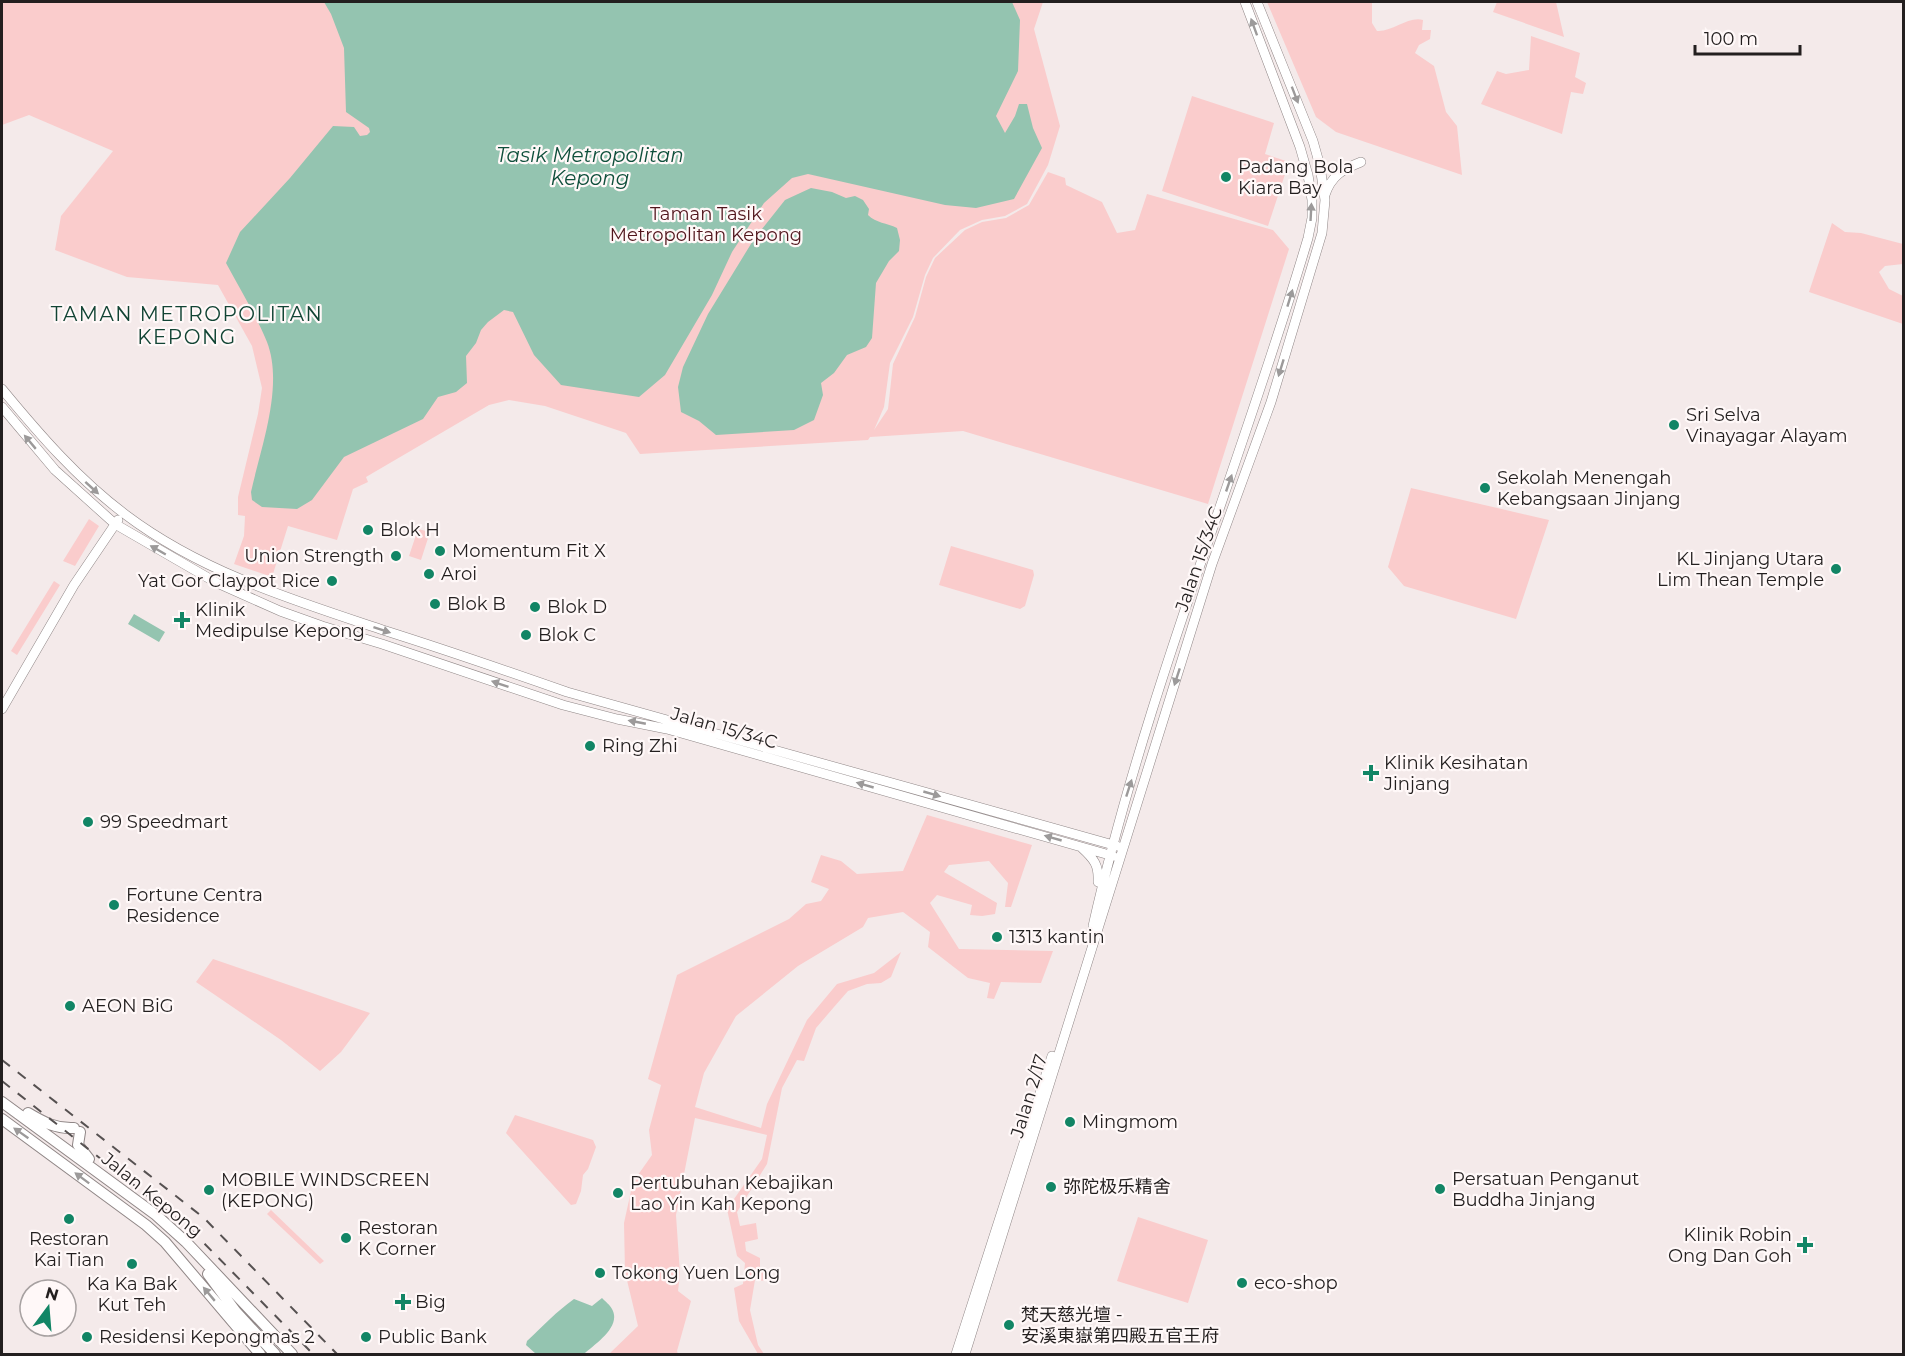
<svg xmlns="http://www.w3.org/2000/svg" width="1905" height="1356" viewBox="0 0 1905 1356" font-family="Montserrat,'Noto Sans SC',sans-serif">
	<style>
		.green { fill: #facccc }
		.water { fill: #94c4b0 }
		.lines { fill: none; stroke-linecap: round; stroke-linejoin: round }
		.secondary-casing { stroke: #908787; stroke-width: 10 }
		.primary-casing { stroke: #908787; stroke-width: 12 }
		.secondary { stroke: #fff; stroke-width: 9 }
		.primary { stroke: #fff; stroke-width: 10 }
		.rail { stroke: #565151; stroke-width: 2; stroke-dasharray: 10 10; stroke-linecap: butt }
		.oneway { fill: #9c9a9a }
		.poi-dot { fill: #128565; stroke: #fff8f8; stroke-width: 2 }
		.labels { text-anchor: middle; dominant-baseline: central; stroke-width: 4.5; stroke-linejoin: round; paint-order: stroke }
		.poi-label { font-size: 18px; fill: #231f1f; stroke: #fff8f8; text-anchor: start }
		.park-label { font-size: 18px; fill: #51151c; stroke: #fff8f8 }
		.street-label { font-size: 18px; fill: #231f1f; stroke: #fff8f8 }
		.water-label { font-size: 20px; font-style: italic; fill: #0f4f3b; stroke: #fff8f8 }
		.neighbourhood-label { font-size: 20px; letter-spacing: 1.5px; fill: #124434; stroke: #fff8f8 }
	</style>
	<rect width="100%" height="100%" fill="#f4eaea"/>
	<!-- green -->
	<path class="green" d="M2,2H1043L1034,29L1060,126L1048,165L1027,204L1005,216L982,220L960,230L933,258L925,275L913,317L890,363L884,407L874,430L888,409L893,364L915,317L926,277L935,258L965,230L982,222L1006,218L1029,205L1048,172L1065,178L1066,185L1102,202L1117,233L1135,230L1147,194L1273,230L1289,249L1208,504L963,431L870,437L868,440L640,454L626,433L545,406L509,400L489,405L366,477L368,482L353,489L337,540L288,526L272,577L234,564L244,536L245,516L238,515V497L258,414L262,388L252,346L218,285L127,277L55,250L61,216L113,151L29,115L2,125Z
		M1267,2H1372V23L1377,31C1393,32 1408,16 1423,20L1422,30H1431L1430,39L1419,45L1415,53L1434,66L1446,112L1457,126L1462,175L1336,132L1316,117Z
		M1497,2H1556L1564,37L1493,12Z
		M1531,36L1580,53L1575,77L1586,83L1583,94L1571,92L1562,134L1481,104L1497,71L1506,74L1529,70Z
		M1192,96L1274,123L1265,154L1289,162L1268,226L1162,191Z
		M1832,223L1845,232L1861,233L1903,244V264L1885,266L1879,272L1889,289L1903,296V324L1809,292Z
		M1411,488L1549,520L1516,619L1404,586L1388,567Z
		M89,519L99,526L75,566L63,561Z
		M418,529L430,532L421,560L409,556Z
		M951,546L1033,570L1034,575L1025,606L1020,609L939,585Z
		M54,581L60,585L17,655L11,651Z
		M927,815L1032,845L1011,907H1005L1008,883L989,861L949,865L944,872L997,903L995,914L982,916L970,915L972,905L937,895L930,903L959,949L1053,951L1041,983L1001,982L994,999L987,998L990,983L968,978L928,947L930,932L903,912L868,918L863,927L798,966L736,1016L704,1073L695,1107L761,1128L767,1104L807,1020L837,984L874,973L901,952L891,977L881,983L867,984L848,991L834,1007L816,1028L804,1061L797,1060L782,1088L767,1164L737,1212L740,1226L756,1223L758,1239L745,1242L746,1251L760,1258V1268L770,1277L769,1281L755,1280L750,1310L758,1345L764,1354H758L739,1321L734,1288L743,1284L745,1263L737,1256L727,1209L762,1159L767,1135L695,1118L676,1215L680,1274L678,1291L691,1301L677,1351L678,1354H609L638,1326L625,1272L624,1223L633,1182L652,1155L649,1130L661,1085L648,1079L677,975L789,919L806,904L821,901L829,889L811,882L821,855L841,861L857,874L903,871Z
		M213,959L370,1013L341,1052L320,1071L281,1040L196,982Z
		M515,1115L593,1140L596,1147L588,1169L583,1175L581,1191L576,1204L571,1205L506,1133Z
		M271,1210L324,1261L320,1264L267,1214Z
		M1138,1217L1208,1240L1188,1303L1117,1281Z"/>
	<!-- water -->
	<path class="water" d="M324,2H1012L1020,20L1018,71L996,116L1005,133L1015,116L1019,104H1027L1033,128L1042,148L1014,199L976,208L945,205L808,174L792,178L764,203L732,252L712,295L665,375L639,397L561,385L534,355L513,312L504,310L488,322L481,330L476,343L466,356L467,383L456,392L438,397L423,419L344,457L312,500L297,509L262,507L252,500L251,492C261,447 284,386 267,342C256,315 240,289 226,263L240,232L290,178L333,126L354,127L360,136L367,135L370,132L369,128L346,112L344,48L331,14Z
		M811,188L832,192L846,198L855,196L863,200L869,209L868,215C876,223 887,223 897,228L900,240L899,251L889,261L876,283L872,338L866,347L847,355L834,373L821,383L823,395L814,420L794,430L716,435L699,421L681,412L678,387L683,367L708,314L754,239L785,200Z
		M134,614L165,632L159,642L128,624Z
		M602,1298C605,1301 610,1305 612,1309C622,1327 595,1344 584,1354H536L526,1345L527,1341C542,1327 557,1311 574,1299L592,1306Z"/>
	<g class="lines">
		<!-- secondary casing -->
		<g class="secondary-casing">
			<path id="secondary" d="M1325,195C1331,176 1343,169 1361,162
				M2,389C40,435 78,479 126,515C203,573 296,601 386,631C446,650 507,671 567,692L1117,846
				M2,407L55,470L115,524L217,583L280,611L322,626L382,644L563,705L617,719L667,729L1113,856
				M2,709L74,585L118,520
				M1082,848C1094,859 1099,865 1098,882
				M1093,926C1146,691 1240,468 1308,238L1312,218V200L1308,175L1300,147L1245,2
				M956,1354L1052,1056
				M965,1354L1212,564L1271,402L1322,233L1325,200L1320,166L1313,141L1257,2"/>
		</g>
		<!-- primary casing -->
		<g class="primary-casing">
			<path id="primary" d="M2,1102L156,1215L186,1242L292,1354
				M28,1113C43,1122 56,1129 74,1128
				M2,1119L146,1225L165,1242L260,1354
				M80,1132L78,1145L89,1159
				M208,1274L236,1312L275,1354"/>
		</g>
		<!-- secondary -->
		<use href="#secondary" class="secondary"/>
		<!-- primary -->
		<use href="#primary" class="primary"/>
		<!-- rail -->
		<path class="rail" d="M2,1060L204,1218L337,1354
			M2,1081L191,1230L313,1354"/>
	</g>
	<!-- one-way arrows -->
	<defs><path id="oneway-solid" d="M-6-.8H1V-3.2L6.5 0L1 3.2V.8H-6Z" transform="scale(1.5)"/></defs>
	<g class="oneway">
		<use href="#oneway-solid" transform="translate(1254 27) rotate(-110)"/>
		<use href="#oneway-solid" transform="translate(1295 95) rotate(69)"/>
		<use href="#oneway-solid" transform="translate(1311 212) rotate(-87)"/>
		<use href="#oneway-solid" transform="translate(1290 298) rotate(-73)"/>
		<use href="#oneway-solid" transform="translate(1281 368) rotate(107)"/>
		<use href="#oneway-solid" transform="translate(30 442) rotate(-130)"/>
		<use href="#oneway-solid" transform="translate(1229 483) rotate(-71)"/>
		<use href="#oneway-solid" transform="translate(92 488) rotate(42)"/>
		<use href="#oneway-solid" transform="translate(158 550) rotate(-150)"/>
		<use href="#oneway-solid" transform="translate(382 630) rotate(18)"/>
		<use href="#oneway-solid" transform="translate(1177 677) rotate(108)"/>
		<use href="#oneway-solid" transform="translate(500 684) rotate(-161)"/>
		<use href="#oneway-solid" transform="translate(637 722) rotate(-169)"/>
		<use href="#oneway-solid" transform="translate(865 785) rotate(-164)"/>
		<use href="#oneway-solid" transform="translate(1129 788) rotate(-72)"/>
		<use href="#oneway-solid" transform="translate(932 794) rotate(16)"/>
		<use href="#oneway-solid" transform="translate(1053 838) rotate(-164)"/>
		<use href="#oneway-solid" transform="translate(21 1133) rotate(-145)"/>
		<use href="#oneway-solid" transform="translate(82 1178) rotate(-143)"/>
		<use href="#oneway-solid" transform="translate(209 1294) rotate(-130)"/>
	</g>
	<!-- markers -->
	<g class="poi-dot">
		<circle cx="1226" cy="177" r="6"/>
		<circle cx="1674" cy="425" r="6"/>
		<circle cx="1485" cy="488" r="6"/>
		<circle cx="368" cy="530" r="6"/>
		<circle cx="440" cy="551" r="6"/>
		<circle cx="396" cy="556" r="6"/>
		<circle cx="1836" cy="569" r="6"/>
		<circle cx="429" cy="574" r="6"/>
		<circle cx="332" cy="581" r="6"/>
		<circle cx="435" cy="604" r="6"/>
		<circle cx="535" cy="607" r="6"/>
		<path d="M179 611h6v6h6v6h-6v6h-6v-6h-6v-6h6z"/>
		<circle cx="526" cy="635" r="6"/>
		<circle cx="590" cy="746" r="6"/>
		<path d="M1368 764h6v6h6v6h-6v6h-6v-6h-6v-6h6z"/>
		<circle cx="88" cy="822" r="6"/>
		<circle cx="114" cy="905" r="6"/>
		<circle cx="997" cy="937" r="6"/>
		<circle cx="70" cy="1006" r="6"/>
		<circle cx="1070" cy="1122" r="6"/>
		<circle cx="1051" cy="1187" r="6"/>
		<circle cx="1440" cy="1189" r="6"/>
		<circle cx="209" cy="1190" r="6"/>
		<circle cx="618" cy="1193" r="6"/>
		<circle cx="69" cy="1219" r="6"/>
		<circle cx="346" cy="1238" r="6"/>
		<path d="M1802 1236h6v6h6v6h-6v6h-6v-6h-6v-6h6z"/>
		<circle cx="132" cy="1264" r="6"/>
		<circle cx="600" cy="1273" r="6"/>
		<circle cx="1242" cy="1283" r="6"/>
		<path d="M400 1293h6v6h6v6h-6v6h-6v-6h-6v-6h6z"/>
		<circle cx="1009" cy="1325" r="6"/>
		<circle cx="87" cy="1337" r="6"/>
		<circle cx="366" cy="1337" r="6"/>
	</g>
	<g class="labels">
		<!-- poi labels -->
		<g class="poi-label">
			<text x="1238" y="167">Padang Bola<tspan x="1238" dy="21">Kiara Bay</tspan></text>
			<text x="1686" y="415">Sri Selva<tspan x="1686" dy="21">Vinayagar Alayam</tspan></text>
			<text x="1497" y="478">Sekolah Menengah<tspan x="1497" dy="21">Kebangsaan Jinjang</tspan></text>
			<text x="380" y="530">Blok H</text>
			<text x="452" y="551">Momentum Fit X</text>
			<text x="384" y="556" text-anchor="end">Union Strength</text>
			<text x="1824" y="559" text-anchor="end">KL Jinjang Utara<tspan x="1824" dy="21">Lim Thean Temple</tspan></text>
			<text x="441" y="574">Aroi</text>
			<text x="320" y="581" text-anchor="end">Yat Gor Claypot Rice</text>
			<text x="447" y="604">Blok B</text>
			<text x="547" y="607">Blok D</text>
			<text x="195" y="610">Klinik<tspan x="195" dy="21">Medipulse Kepong</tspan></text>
			<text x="538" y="635">Blok C</text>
			<text x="602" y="746">Ring Zhi</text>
			<text x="1384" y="763">Klinik Kesihatan<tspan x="1384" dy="21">Jinjang</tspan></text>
			<text x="100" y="822">99 Speedmart</text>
			<text x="126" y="895">Fortune Centra<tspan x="126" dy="21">Residence</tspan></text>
			<text x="1009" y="937">1313 kantin</text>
			<text x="82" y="1006">AEON BiG</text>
			<text x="1082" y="1122">Mingmom</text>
			<text x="1452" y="1179">Persatuan Penganut<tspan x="1452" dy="21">Buddha Jinjang</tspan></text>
			<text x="221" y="1180">MOBILE WINDSCREEN<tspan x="221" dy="21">(KEPONG)</tspan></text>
			<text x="630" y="1183">Pertubuhan Kebajikan<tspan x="630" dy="21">Lao Yin Kah Kepong</tspan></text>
			<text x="1063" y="1187">弥陀极乐精舍</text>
			<text x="358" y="1228">Restoran<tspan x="358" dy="21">K Corner</tspan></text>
			<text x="1792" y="1235" text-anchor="end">Klinik Robin<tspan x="1792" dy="21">Ong Dan Goh</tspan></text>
			<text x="69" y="1239" text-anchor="middle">Restoran<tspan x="69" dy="21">Kai Tian</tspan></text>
			<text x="612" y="1273">Tokong Yuen Long</text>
			<text x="1254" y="1283">eco-shop</text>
			<text x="132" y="1284" text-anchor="middle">Ka Ka Bak<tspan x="132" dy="21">Kut Teh</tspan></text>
			<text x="415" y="1302">Big</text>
			<text x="1021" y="1315">梵天慈光壇 -<tspan x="1021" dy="21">安溪東嶽第四殿五官王府</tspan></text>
			<text x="99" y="1337">Residensi Kepongmas 2</text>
			<text x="378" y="1337">Public Bank</text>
		</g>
		<!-- park labels -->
		<g class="park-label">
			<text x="706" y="214">Taman Tasik<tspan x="706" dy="21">Metropolitan Kepong</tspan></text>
		</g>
		<!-- street labels -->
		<g class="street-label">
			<text transform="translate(1199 559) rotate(-71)">Jalan 15/34C</text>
			<text transform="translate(724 728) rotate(16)">Jalan 15/34C</text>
			<text transform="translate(1029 1096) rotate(-73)">Jalan 2/17</text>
			<text transform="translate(152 1195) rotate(39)">Jalan Kepong</text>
		</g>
		<!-- water labels -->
		<g class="water-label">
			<text x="590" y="155">Tasik Metropolitan<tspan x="590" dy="23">Kepong</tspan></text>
		</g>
		<!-- neighbourhood labels -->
		<g class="neighbourhood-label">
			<text x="187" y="314">TAMAN METROPOLITAN<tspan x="187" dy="23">KEPONG</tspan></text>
		</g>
	</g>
	<!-- border -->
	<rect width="1905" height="1356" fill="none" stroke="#231f1f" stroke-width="6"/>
	<!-- north arrow -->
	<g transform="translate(48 1308) rotate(16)"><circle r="28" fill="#fff8f8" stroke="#a7a1a1" stroke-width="1.5"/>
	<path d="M0-4.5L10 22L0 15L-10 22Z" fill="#128565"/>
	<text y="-9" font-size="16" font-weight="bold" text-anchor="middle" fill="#231f1f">N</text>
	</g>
	<!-- scale -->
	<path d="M1695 45v9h105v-9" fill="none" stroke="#231f1f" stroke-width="3"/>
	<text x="1704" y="45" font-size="18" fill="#231f1f" stroke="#fff8f8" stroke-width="4.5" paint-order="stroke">100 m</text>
</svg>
